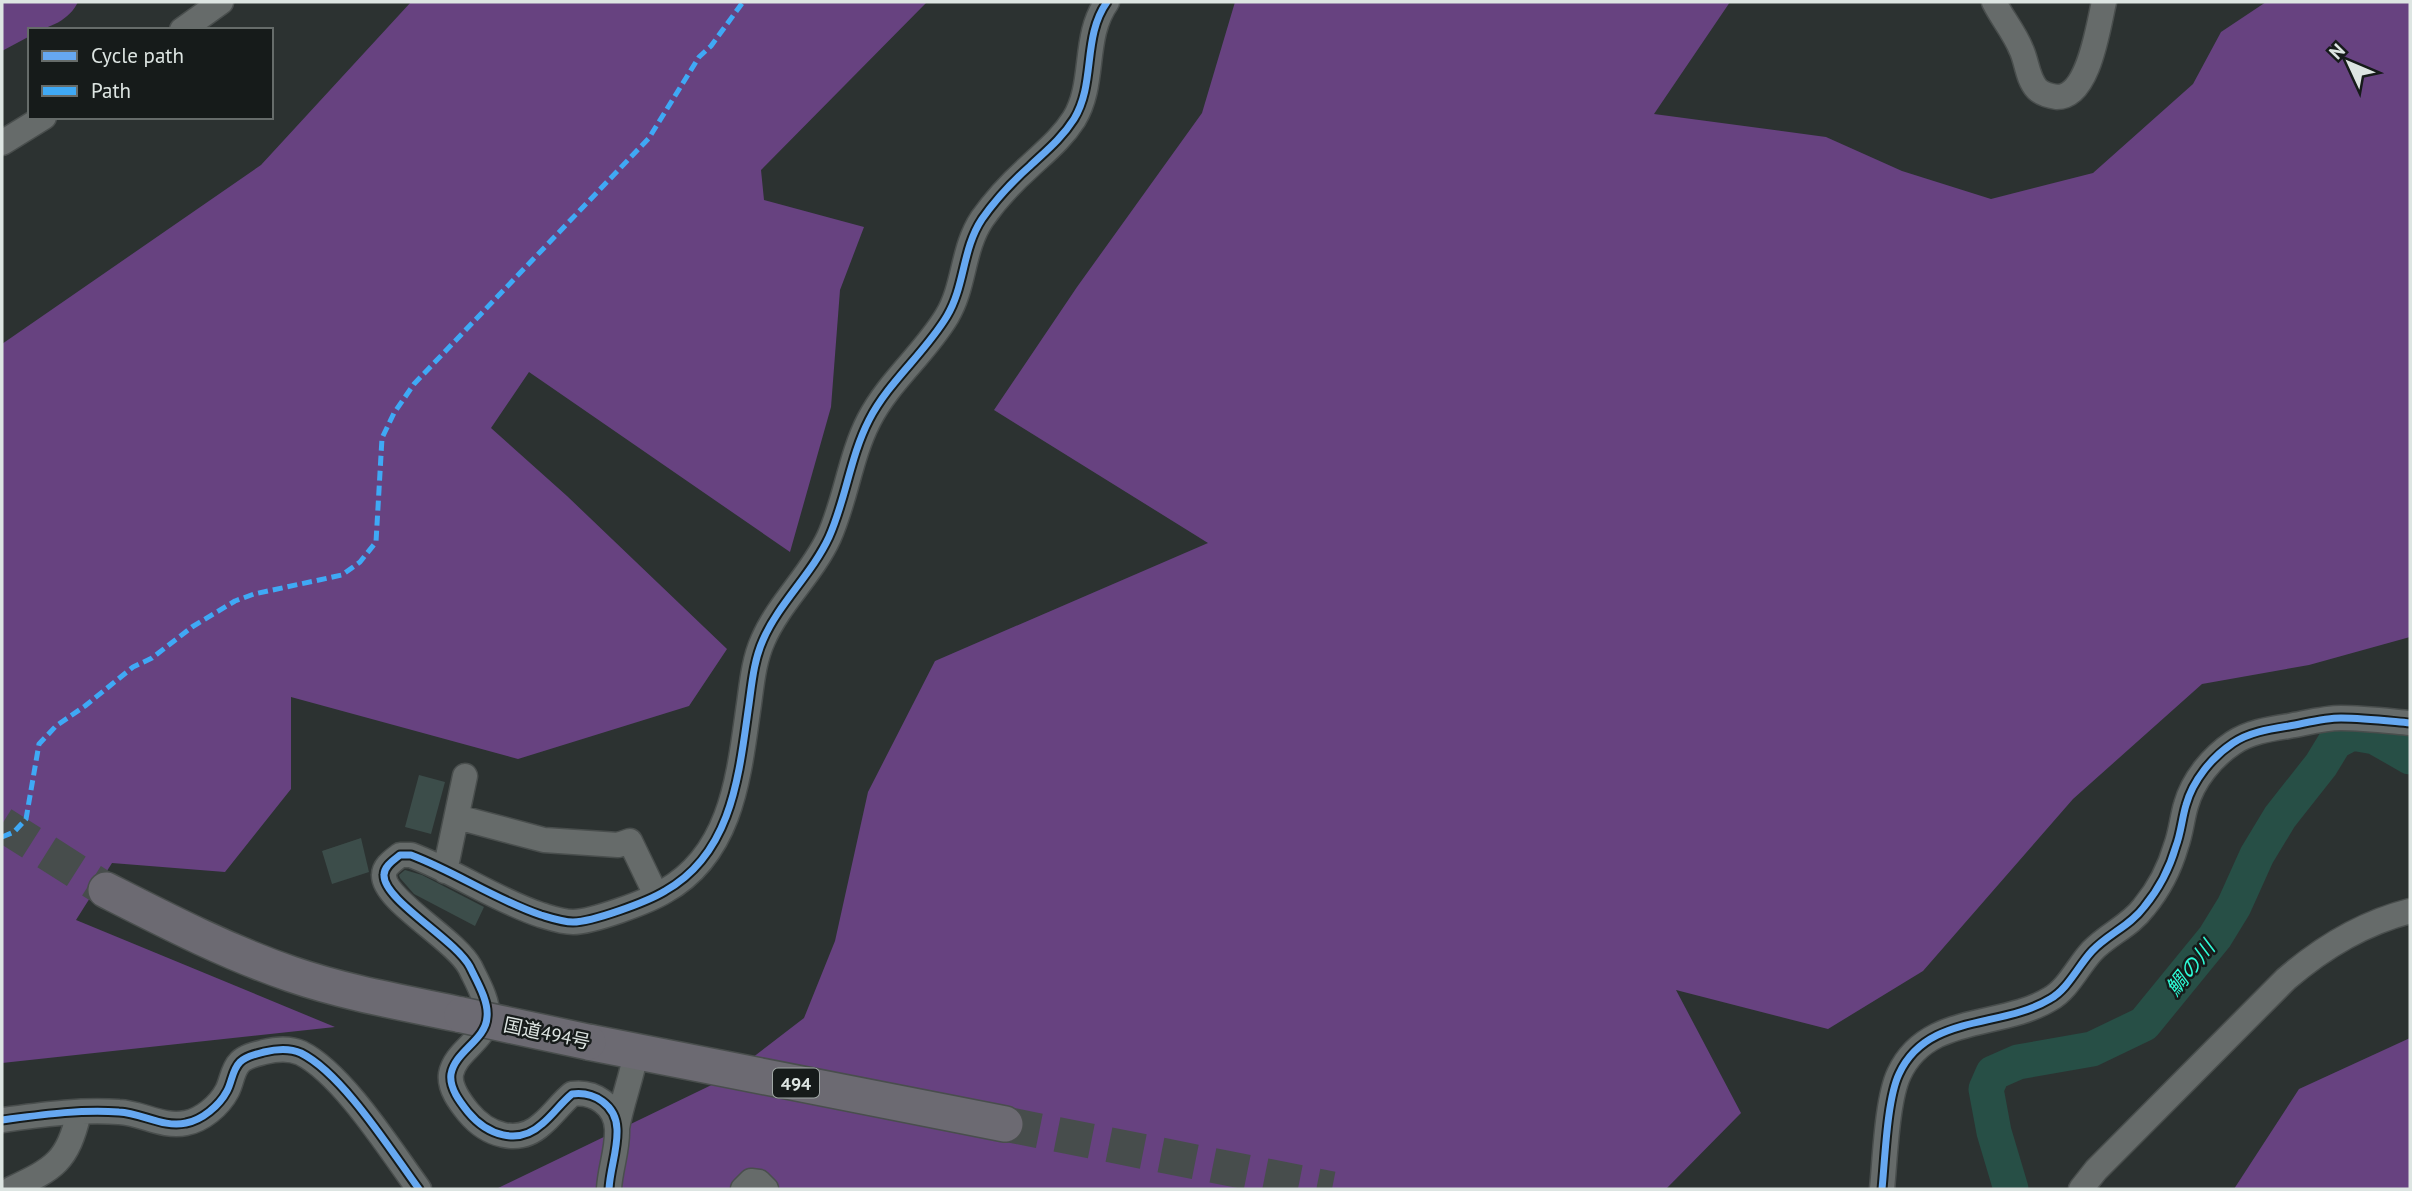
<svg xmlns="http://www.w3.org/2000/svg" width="2412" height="1191" viewBox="0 0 2412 1191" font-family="'PT Sans','Noto Sans JP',sans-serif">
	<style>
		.green { fill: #674280 }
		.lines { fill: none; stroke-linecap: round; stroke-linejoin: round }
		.river { stroke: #274f46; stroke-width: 35 }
		.building { fill: #3c4d4a }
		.highway-tunnel { stroke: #474d4c; stroke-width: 35; stroke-dasharray: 35 18; stroke-linecap: butt }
		.minor-casing { stroke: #494e4d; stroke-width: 27 }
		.highway-casing { stroke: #494e4d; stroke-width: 38 }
		.minor { stroke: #666b6a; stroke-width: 24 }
		.highway { stroke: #6c6a72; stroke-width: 35 }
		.highway-bridge-casing { stroke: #494e4d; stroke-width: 38; stroke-linecap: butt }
		.highway-bridge { stroke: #6c6a72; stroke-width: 35 }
		.quiet { stroke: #3fa9f5; stroke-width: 5; stroke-dasharray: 10 5; stroke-linecap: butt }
		.cycleway-casing { stroke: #161b1a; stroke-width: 11 }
		.cycleway { stroke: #66a8f1; stroke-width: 7 }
		.labels { text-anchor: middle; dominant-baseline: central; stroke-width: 5; stroke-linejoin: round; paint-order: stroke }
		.shield { fill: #161b1a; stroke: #a1a8a6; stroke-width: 2 }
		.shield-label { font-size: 18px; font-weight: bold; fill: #dde5e2 }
		.street-label { font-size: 19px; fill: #dde5e2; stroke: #161b1a }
		.water-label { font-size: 21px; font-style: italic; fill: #2efbd7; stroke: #161b1a }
	</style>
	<rect width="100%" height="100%" fill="#2c3231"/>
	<!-- green -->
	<path class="green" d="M2,2H78C70,19 49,30 30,30V36L2,51Z
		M411,2H927L761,170L764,200L864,227L840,290L831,407L790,552L529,372L491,428L567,496L727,649L689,706L518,759L291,697V789L225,872L112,863L76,920L335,1027L2,1063V344L261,165Z
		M1235,2H1730L1654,114L1826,137L1902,171L1991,199L2093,173L2193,84L2221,32L2266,2H2410V637L2309,665L2202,684L2073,799L1923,971L1828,1029L1676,990L1741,1113L1666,1189H496L726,1078L804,1018L835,941L868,792L935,661L1208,543L994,410L1077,287L1202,113Z
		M2410,1038V1189H2234L2299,1089Z"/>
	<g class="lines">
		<!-- river -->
		<path class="river" d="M2011,1189L1994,1132L1986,1089L1993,1073L2018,1062L2092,1049L2144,1024L2215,937L2234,906L2257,855L2280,817L2321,765L2335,742L2352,733L2375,737L2410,757"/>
	</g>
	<!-- building -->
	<path class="building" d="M419,775L445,782L431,834L405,827Z
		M361,838L369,872L332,884L322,851Z
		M405,870L422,875L484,907L475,926L414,894L400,878L399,875Z"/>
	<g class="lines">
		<!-- highway-tunnel -->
		<path class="highway-tunnel" d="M2,824L106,890
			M1005,1124L1332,1189"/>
		<!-- minor casing -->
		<g class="minor-casing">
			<path id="minor" d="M1994,2C2002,18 2014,32 2021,49C2027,61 2027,78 2037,89C2042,94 2050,96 2057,97C2089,97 2098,27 2104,2
				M182,30L221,2
				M2,143L44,117
				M457,817L544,840L618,845L630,841L656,895
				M445,871L465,776
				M2,1120C40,1115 80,1109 119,1112C142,1113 163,1128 186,1123C202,1120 219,1106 227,1091C232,1082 232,1070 240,1062C246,1056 256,1054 264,1052C276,1049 290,1048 301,1053C343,1074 391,1151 419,1189
				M617,1128C622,1101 632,1077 636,1052
				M11,1189C55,1168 67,1162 79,1113
				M609,1189C610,1169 618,1149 617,1129C616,1105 594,1091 572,1094C561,1103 553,1115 542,1124C518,1146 487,1135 468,1112C460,1102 449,1088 451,1074C455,1051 486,1040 487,1017C489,1001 476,980 470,967C455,939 383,900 384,875C384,866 394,860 400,855H411C456,872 496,900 541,915C551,918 562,922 573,922C592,922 647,902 665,891C733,853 739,773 749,704C752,682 754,660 763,640C779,603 812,574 829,537C846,499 850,457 869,420C889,381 925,353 947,316C965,286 962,249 982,219C996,199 1012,182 1030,166C1046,151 1062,138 1074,119C1096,83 1082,37 1107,2
				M743,1189L751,1181L759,1182L766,1189
				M1882,1189C1885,1159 1887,1099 1899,1074C1927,1013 2001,1029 2050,999C2068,989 2078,966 2092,951C2108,934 2130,926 2144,907C2158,890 2170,867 2176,846C2181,833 2182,818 2186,805C2193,780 2212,757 2233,743C2249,732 2270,729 2289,726C2306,723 2324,718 2341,718C2364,718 2388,721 2410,723
				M2081,1189L2096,1170L2286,979C2323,947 2363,923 2410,911"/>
		</g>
		<!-- highway casing -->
		<g class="highway-casing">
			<path id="highway" d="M106,890C167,921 227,952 291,974C346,993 405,1003 462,1015
				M588,1042L1005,1124"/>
		</g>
		<!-- minor -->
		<use href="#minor" class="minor"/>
		<!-- highway -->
		<use href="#highway" class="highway"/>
		<!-- highway-bridge casing -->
		<g class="highway-bridge-casing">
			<path id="highway-bridge" d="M462,1015L588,1042"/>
		</g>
		<!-- highway-bridge -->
		<use href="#highway-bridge" class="highway-bridge"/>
		<!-- quiet -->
		<path class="quiet" d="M2,837L14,832L26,819L39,744L56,726L85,706L133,667L152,658L192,627L235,601L254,594L342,575L360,562L376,542L382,438L394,413L414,384L649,138L699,57L711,46L743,2"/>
		<!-- cycleway casing -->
		<g class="cycleway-casing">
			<path id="cycleway" d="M2,1120C40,1115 80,1109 119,1112C142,1113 163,1128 186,1123C202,1120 219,1106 227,1091C232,1082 232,1070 240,1062C246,1056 256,1054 264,1052C276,1049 290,1048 301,1053C343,1074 391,1151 419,1189
				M609,1189C610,1169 618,1149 617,1129C616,1105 594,1091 572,1094C561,1103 553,1115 542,1124C518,1146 487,1135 468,1112C460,1102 449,1088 451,1074C455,1051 486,1040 487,1017C489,1001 476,980 470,967C455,939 383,900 384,875C384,866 394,860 400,855H411C456,872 496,900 541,915C551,918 562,922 573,922C592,922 647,902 665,891C733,853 739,773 749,704C752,682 754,660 763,640C779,603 812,574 829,537C846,499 850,457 869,420C889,381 925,353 947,316C965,286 962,249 982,219C996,199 1012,182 1030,166C1046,151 1062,138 1074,119C1096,83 1082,37 1107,2
				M1882,1189C1885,1159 1887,1099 1899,1074C1927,1013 2001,1029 2050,999C2068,989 2078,966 2092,951C2108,934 2130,926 2144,907C2158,890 2170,867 2176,846C2181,833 2182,818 2186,805C2193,780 2212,757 2233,743C2249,732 2270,729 2289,726C2306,723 2324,718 2341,718C2364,718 2388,721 2410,723"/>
		</g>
		<!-- cycleway -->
		<use href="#cycleway" class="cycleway"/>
	</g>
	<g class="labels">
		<!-- shield labels -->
		<rect class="shield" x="773" y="1068.5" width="46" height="29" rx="5"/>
		<g class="shield-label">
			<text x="796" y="1083">494</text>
		</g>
		<!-- street labels -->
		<g class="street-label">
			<text transform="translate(547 1033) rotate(12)">国道494号</text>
		</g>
		<!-- water labels -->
		<g class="water-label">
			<text transform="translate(2190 968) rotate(-51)">鯛の川</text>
		</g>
	</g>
	<!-- border -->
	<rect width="2412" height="1191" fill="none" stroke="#dde5e2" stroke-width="7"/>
	<!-- legend -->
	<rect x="28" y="28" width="245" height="91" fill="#161b1a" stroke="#666c6a" stroke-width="2"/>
	<rect x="42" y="51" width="35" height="10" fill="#66a8f1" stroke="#666c6a" stroke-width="2"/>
	<text x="91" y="63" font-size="21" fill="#dde5e2">Cycle path</text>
	<rect x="42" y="86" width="35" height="10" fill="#3fa9f5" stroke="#666c6a" stroke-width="2"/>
	<text x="91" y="98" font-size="21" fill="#dde5e2">Path</text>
	<!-- north arrow -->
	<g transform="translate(2349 63) rotate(314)" stroke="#161b1a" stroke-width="5" paint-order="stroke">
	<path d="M0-5L12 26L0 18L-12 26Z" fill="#dde5e2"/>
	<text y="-10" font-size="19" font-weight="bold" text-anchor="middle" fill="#dde5e2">N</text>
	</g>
</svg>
